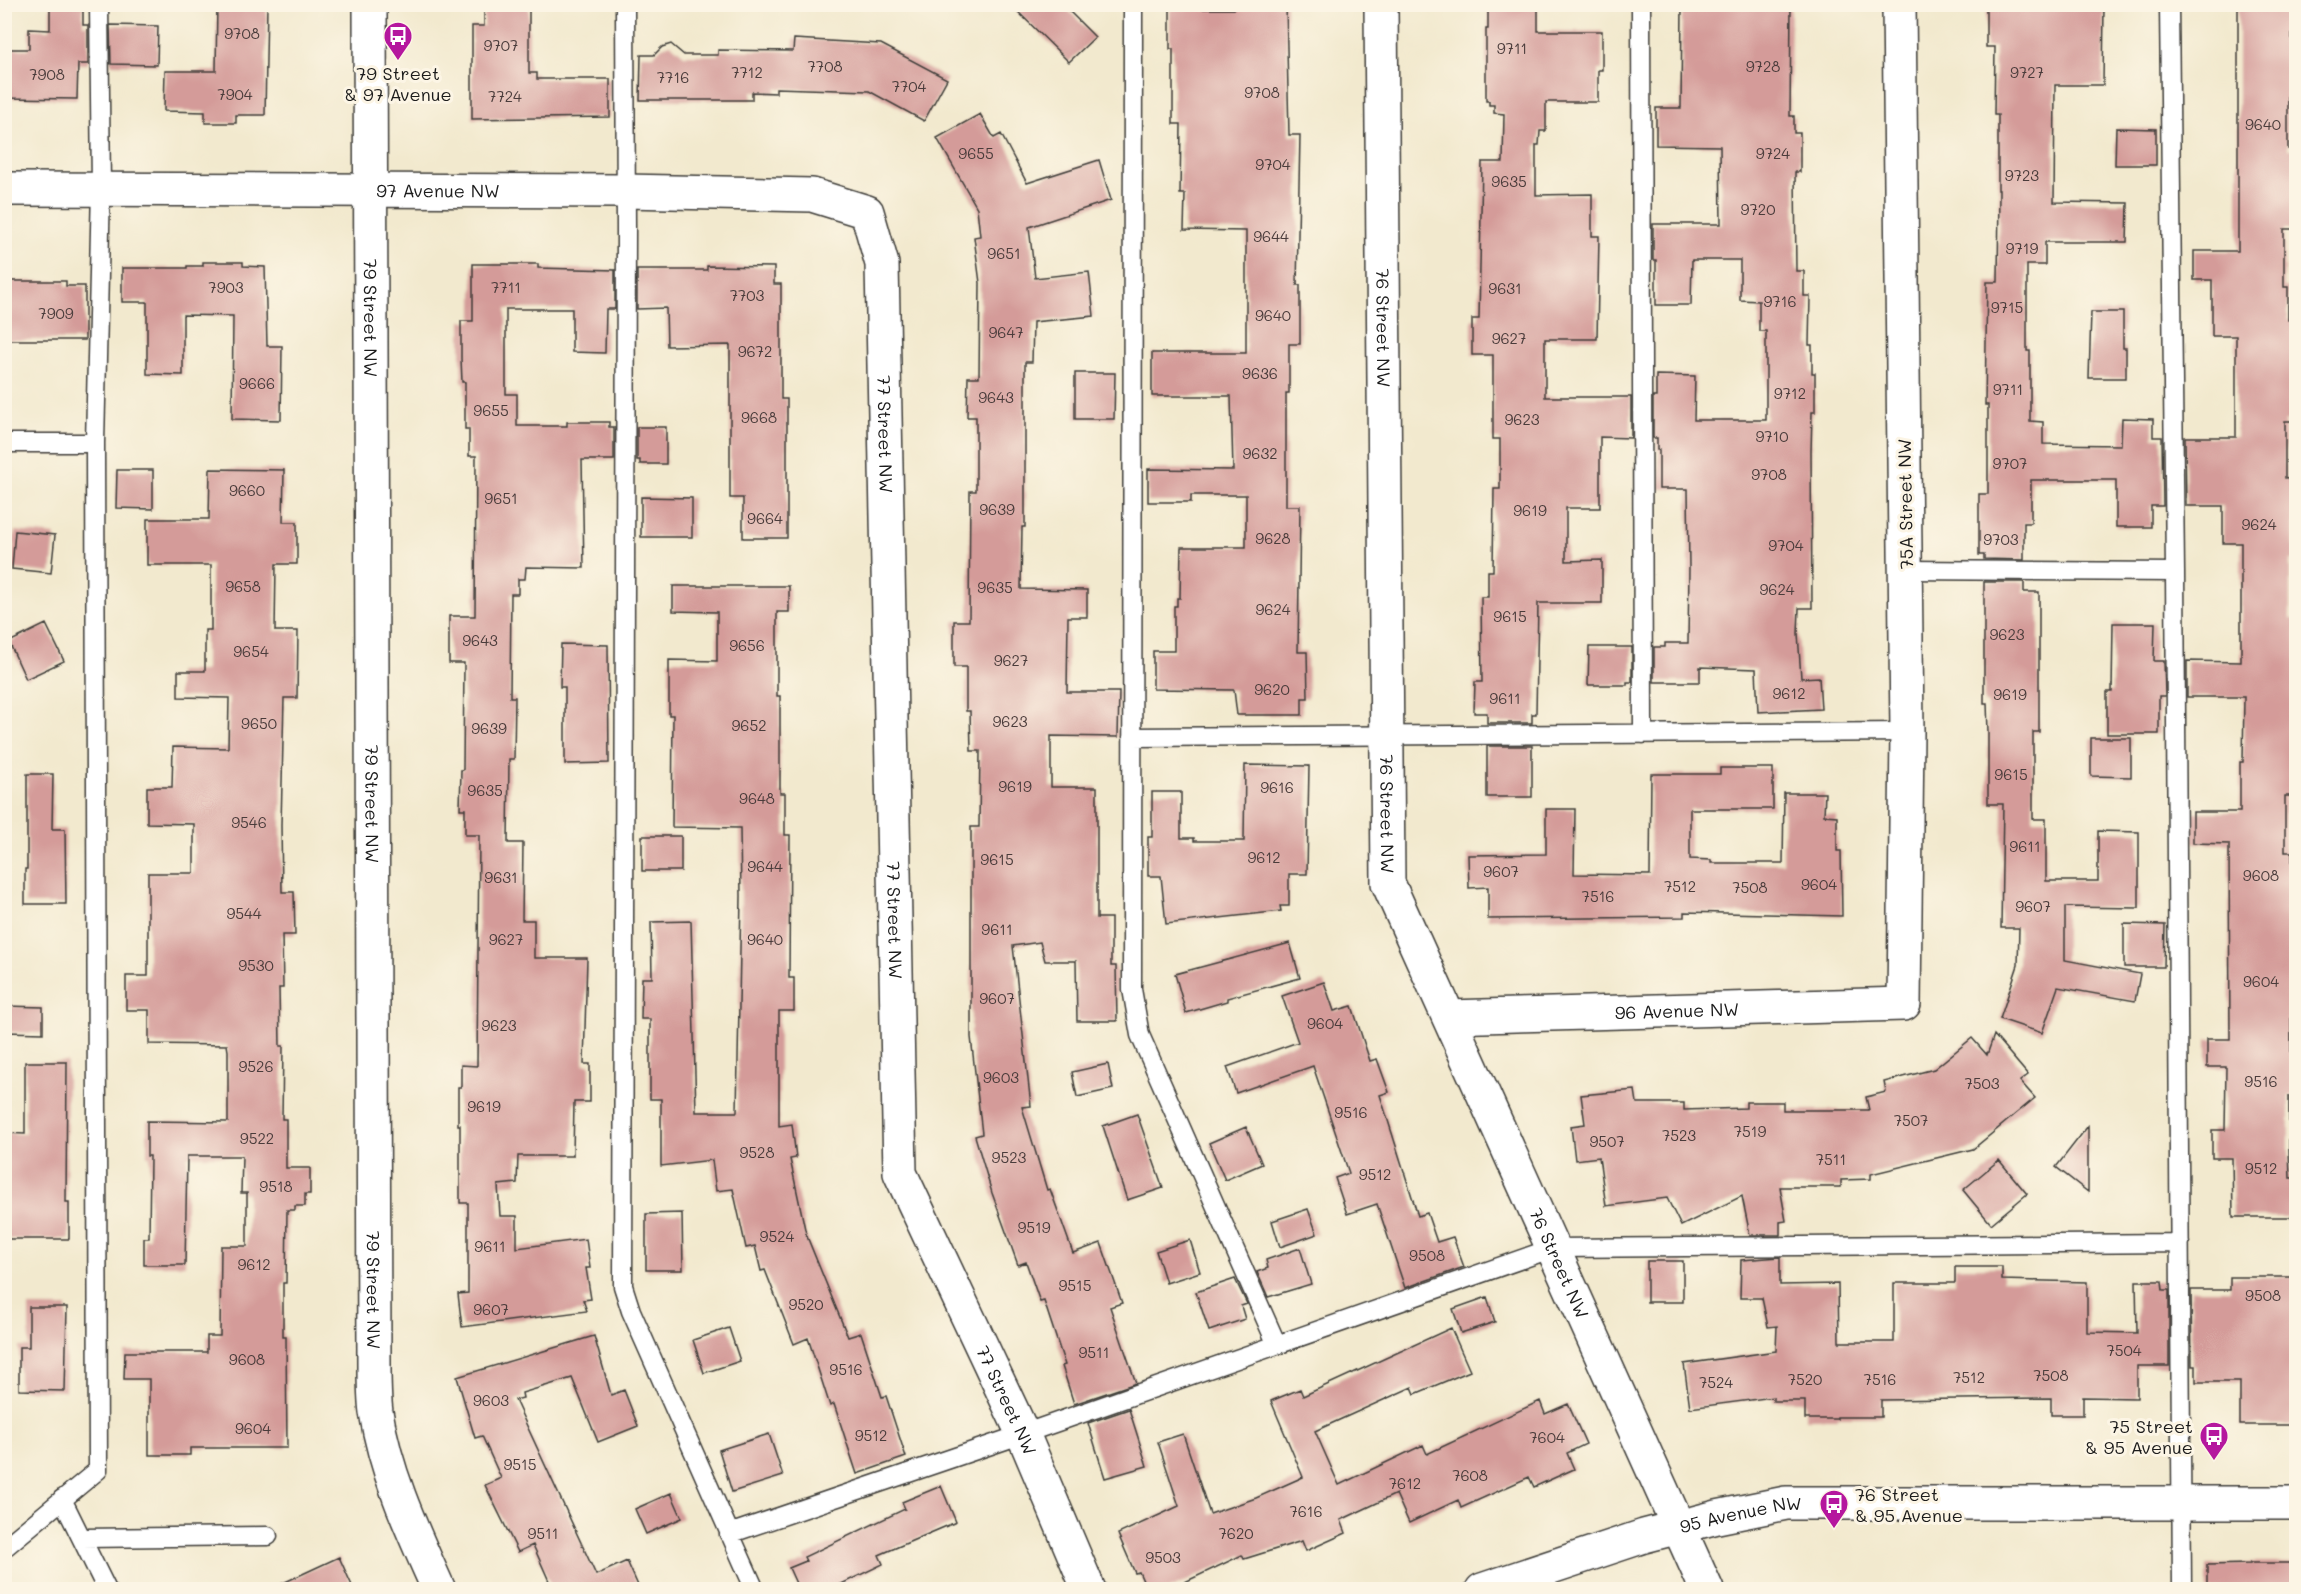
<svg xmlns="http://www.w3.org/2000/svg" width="2301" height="1594" viewBox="0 0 2301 1594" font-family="Mali,sans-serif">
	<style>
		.building { fill: #d49b99 }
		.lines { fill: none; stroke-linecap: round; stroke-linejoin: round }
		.service-casing { stroke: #3c3b37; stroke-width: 21 }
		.minor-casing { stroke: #3c3b37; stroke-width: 36 }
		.tertiary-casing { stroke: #3c3b37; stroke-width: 36 }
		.service { stroke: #fff; stroke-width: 18 }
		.minor { stroke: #fff; stroke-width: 33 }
		.tertiary { stroke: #fff; stroke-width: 33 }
		.labels { text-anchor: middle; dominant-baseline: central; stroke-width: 6; stroke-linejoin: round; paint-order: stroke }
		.number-label { font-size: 15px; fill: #4a3c3b }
		.poi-label { font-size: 18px; fill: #1c1c1c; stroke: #fcf5e5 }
		.street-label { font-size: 18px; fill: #1c1c1c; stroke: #fcf5e5 }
	</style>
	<rect width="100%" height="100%" fill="#fcf5e5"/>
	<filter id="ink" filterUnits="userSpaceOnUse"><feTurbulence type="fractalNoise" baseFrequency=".0167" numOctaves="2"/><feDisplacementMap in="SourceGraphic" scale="12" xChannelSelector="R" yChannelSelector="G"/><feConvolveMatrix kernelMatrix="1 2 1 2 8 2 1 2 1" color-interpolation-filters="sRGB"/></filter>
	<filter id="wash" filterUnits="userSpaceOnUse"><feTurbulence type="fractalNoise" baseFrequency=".008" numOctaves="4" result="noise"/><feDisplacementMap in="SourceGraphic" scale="24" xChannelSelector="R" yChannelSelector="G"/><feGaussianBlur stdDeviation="1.35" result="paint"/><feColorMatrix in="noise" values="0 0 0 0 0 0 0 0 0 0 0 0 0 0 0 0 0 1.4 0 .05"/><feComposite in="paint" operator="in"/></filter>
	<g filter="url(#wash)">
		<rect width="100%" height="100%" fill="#f2e9ce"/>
		<g id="blocks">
			<!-- building -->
			<path class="building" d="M50,4H83V25H88V64H78L77,99L4,98V49H29V29L50,30Z
				M217,4H267L265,115H236V123H205V112L164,111L165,71H216Z
				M484,4H529V73H537V79H610V117L472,119V26H484Z
				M1010,4H1062L1095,37L1069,62Z
				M1234,4H1286L1289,135H1300L1297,285H1300V344H1289V393H1286V506H1300L1298,652H1307L1308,698H1302V715H1237L1234,690L1153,689V651H1174V606H1177V598H1180L1181,547H1246V495H1191V502H1148V469L1233,470L1231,396H1152V353H1246V231L1184,230L1185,194H1180L1181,124H1173V49H1170V9H1234Z
				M1488,4H1538V31H1602V70H1598V102H1546V131H1540L1539,145H1536V195L1592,194V236H1599L1597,339H1545V397H1631V438L1600,437V508H1566V561L1602,560V603H1538L1536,714H1532V723H1487V713H1474L1475,682H1482L1481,597H1488V571H1493L1494,489H1500V439H1493V355H1472V319H1479L1482,162H1503L1504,114L1494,113V105H1489V101H1486V29H1488Z
				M1682,4H1791L1790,116H1794V133H1800V172H1795L1796,271H1804V296H1810L1809,345H1812V373H1815V412H1812L1811,452L1812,608H1799L1798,633L1801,678L1819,677L1821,709L1758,712L1756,669L1700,667V682H1654V647H1665V643H1688L1689,568L1688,489H1659V450H1657V438H1653V397H1656V375L1695,376L1694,420H1766V331H1759V301L1740,300V260H1692L1691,305H1656V260H1653V224H1721L1720,146L1656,145V108H1681Z
				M1986,4H2104L2103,85H2055L2054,202L2128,203L2127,242H2045V265H2027V351H2030V421L2043,422V444L2121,445L2122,418L2153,419V437H2162L2163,506H2151V527H2116V480H2031V523H2024V560L1984,559V555H1979V494H1988V405H1985L1987,282H1998L1999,190H1998V115H1994L1995,47H1986Z
				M2238,4H2292V88H2288V149H2294L2296,229H2284V287H2288V320H2296V356H2295L2294,421H2285V478L2296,477V503H2294V560H2290V619H2296V796H2285V852H2292V898H2294V923H2291V1060H2296V1096H2289V1149L2290,1178H2294V1217H2233L2232,1158H2212V1130H2225L2226,1067H2207V1039H2230L2229,844L2193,843V812H2240V762H2243L2244,697H2187V661L2241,662V543H2223V506H2186L2185,437H2236V336H2212V280H2194V251H2238Z
				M110,25L158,26L157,65L111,64Z
				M794,39L881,44L947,79L924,121L869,91L776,88V93L752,92V100H640L641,55H654L662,47L671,44L684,55H718V50L793,51Z
				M980,114L994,138L1001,134L1027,183L1099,160L1111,200L1029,227L1035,278L1089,272L1094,316L1033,322L1032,362H1025V527H1022L1021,589L1087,590V617H1068L1067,692H1119L1118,737L1051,736V787H1097V918H1111V966H1116L1117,1021H1077L1076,961H1045L1040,942L1013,946L1031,1106L1022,1107L1047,1190L1050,1189L1073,1253L1101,1243L1122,1303L1110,1307L1136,1383L1074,1404L1062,1366L1065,1365L1044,1301L1040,1302L1026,1262L1018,1265L992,1193L975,1136L982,1134L971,1037V827H979L980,751H971L970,711H966V667H954V621H969L970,491H976V417H967L968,377H979L980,283L974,237L980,236L977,208L937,138Z
				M2116,128L2156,129V165H2115Z
				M203,262H243V266L265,267L267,346H282L281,420L232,419L233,316L183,315V375L147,374V302H122V268H187V266H203Z
				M473,264H538V268L615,270V309H606L605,353L572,352V309H506V394H517V426H567V422H609V427H614V460H582L584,568L526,567L525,579H518V594H511L510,697H515L514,759H509L508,843H523L522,920H534V958H587L584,1064H590V1102H574L573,1156H518L517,1183L498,1185L500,1216H517V1248L586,1239L590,1268H586L591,1299L583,1300L587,1311L462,1327L458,1294L468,1293V1203H460V1125H458V1087H461V1065L477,1066L479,835H465V809H460L461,770H463L464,663H449V616H475L476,456H469V429H465V382H462L461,358V321H473Z
				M707,266L774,267V284H781V399H787V538H743V498H730V345L667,346L666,308L637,309V270H707Z
				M4,281H66V286H85V340H4Z
				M2091,312H2123V348H2126V378H2089Z
				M1075,373H1115L1114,419H1075Z
				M637,427H666V464H640V460H637Z
				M210,469L284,470L283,522H297V564H276L275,631H298L297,698H284L281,825L282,892H294L295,935H282L283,988H279L280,1046H283L282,1119H286V1168H310V1194H305V1206H295V1210H287L286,1283H283V1337H286L287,1448H190V1455H149V1379H124L125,1352H207V1336H220L221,1246H247V1193H241L242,1156H187L185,1265H144V1238H149L150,1156H147V1121L228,1122V1051L227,1045L149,1044V1010H126V976H148V873H194V824L147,823V787H172L173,747L228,748L229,698L178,697V671H205V630H211V565H147V519H209Z
				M117,470H153V509L116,508Z
				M641,497L692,498V537H641Z
				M15,531L55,535L51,573L12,569Z
				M1984,582H2024V592H2039V732H2033V819H2046V881H2098V831L2139,832V908L2065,907V960L2140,974L2135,1001L2058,987L2042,1033L2000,1019L2018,965L2019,928H2001L2003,804H1988V732L1987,703H1984Z
				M673,586H789V612H777V696H780V793H785V835H790L789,978H794V1011H779V1126L792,1124L796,1158L790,1159L806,1234L848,1337L861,1333L882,1397L886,1396L906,1457L857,1474L834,1404L830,1406L808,1338L794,1344L765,1270L761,1271L755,1246L746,1248L733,1189L716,1191L712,1160L661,1166V1099H650V1019H641L642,978H652L651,922L691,921L696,1112H737L741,896L740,828L672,827L673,715H669V660L717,661V612L673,611Z
				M2113,623H2155L2154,661H2164L2165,696H2159V734H2107V692H2112Z
				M46,624L64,661L26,679L9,642Z
				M561,644L608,645L609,763L565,764V687H560Z
				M1589,647H1632V682H1627V685H1588Z
				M2091,738H2131V777L2091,776Z
				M1487,746H1532V797H1487Z
				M1245,765L1309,766L1307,874H1289V906H1280L1281,911L1166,924L1161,876H1148V837H1152V792H1181V838H1194V841H1244Z
				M1720,768H1773V809H1690V859L1711,860V863H1783L1784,793H1825L1824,815L1837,816V851H1841L1842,916L1684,912V917L1488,919V887L1469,888L1468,855L1546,854V809H1575L1574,874L1650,875L1651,774H1720Z
				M27,774H53L52,829H65L66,904H25V869H27Z
				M642,836H681V871H642Z
				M2124,924L2165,925L2164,967H2124Z
				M1290,943L1300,978L1227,998V1001L1186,1013L1175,974Z
				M1324,982L1334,1011L1352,1006L1370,1061L1377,1059L1389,1092L1380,1095L1418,1216L1427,1213L1437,1242L1453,1237L1464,1267L1405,1288L1377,1204L1347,1214L1335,1178L1349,1173L1313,1066L1236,1093L1227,1067L1298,1042L1282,996Z
				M5,1006L43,1007V1033L5,1032Z
				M1994,1035L2028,1075L2020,1081L2035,1098L1973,1149L1871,1174V1179L1841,1180V1187H1780L1786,1221L1780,1222V1235H1750L1742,1196L1681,1226L1667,1198L1606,1206L1599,1157L1575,1160L1571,1126L1585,1124L1581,1095L1635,1090L1637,1103H1684V1110L1746,1108V1102H1783V1110H1869L1866,1097L1886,1092L1884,1082L1934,1069L1972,1038L1987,1055Z
				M25,1062H67L66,1202H69V1239H4V1133L25,1134Z
				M1108,1064L1113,1089L1077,1097L1072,1072Z
				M1137,1114L1163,1188L1127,1200L1103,1126Z
				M2088,1126V1192L2056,1167Z
				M1246,1127L1262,1164L1225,1180L1209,1143Z
				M1999,1160L2027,1194L1991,1224L1963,1190Z
				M1308,1209L1317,1234L1280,1247L1272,1221Z
				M682,1213L683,1270H646V1214Z
				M1190,1240L1200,1272L1166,1283L1156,1251Z
				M1300,1248L1311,1284L1268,1297L1257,1272L1268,1268L1266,1260Z
				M1780,1257V1285L1838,1284L1839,1342H1894V1283H1955V1267H2002V1280L2087,1282V1332L2137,1333L2136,1281H2162L2163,1290H2169V1366H2137V1398L2083,1397V1415H2051V1398L1881,1400V1417H1837V1419H1805V1401H1773V1397L1690,1408L1684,1364L1776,1351L1777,1326L1768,1327L1762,1298H1740L1741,1260Z
				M1647,1261H1683V1302H1647Z
				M2230,1277H2296V1425H2240V1382H2196V1366H2192L2191,1290H2230Z
				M1235,1279L1247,1304L1241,1306L1245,1319L1209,1331L1196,1292Z
				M1487,1297L1495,1322L1461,1333L1453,1309Z
				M29,1307H67L65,1391L19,1390V1347H29Z
				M729,1328L740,1361L704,1373L693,1340Z
				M1451,1328L1470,1371L1415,1394L1412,1387L1315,1431L1339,1485L1423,1445L1427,1454L1540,1401L1545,1414L1568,1404L1586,1444L1567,1453L1574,1469L1534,1487L1529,1477L1461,1508L1458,1500L1409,1523L1396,1494L1341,1520L1346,1533L1306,1551L1302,1541L1244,1559L1242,1555L1168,1590H1147L1139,1572L1135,1573L1118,1534L1179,1506L1158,1442L1183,1434L1210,1514L1256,1498L1303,1477L1271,1401L1300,1389L1303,1396Z
				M594,1336L611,1395L624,1390L638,1426L598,1442L572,1378L522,1393L523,1398L515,1400L596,1575L627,1561L640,1590H553L533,1545L518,1552L485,1485L501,1478L482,1436L475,1438L457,1377Z
				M1129,1409L1147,1466L1105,1478L1088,1423Z
				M769,1434L783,1476L732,1492L719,1450Z
				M941,1486L956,1522L879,1555L883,1564L829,1590H799L789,1568L806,1561L804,1557L905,1509L902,1502Z
				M671,1493L682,1518L646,1534L635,1509Z
				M339,1557L354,1590H268Z
				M2250,1563H2296V1590H2207V1565L2250,1564Z"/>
		</g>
	</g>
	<g filter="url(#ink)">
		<use href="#blocks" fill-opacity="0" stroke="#3c3b37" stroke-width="1.5"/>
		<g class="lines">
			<!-- service casing -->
			<g class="service-casing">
				<path id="service" d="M625,4L626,230L623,1286L631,1311L755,1590
					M1133,4L1132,989L1140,1035L1277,1345
					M1641,4L1643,734
					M2169,4L2175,572L2182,1590
					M4,443H95
					M1906,570L2175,572
					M1132,737L1907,732
					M62,1499L107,1590
					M729,1534L1023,1434L1553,1248L2180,1243
					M82,1538L268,1536
					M4,1548L98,1470L95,443L101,188L99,4"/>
			</g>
			<!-- minor casing -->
			<g class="minor-casing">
				<g id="minor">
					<path id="s1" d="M1381,4L1388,883L1707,1590"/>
					<path id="s2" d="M4,189L625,191L812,195L867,212L882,264L900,1173L1023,1434L1089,1590"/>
					<path id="s3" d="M1449,1017L1904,1004L1907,732L1899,4"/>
				</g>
			</g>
			<!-- tertiary casing -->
			<g class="tertiary-casing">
				<g id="tertiary">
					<path id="s4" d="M370,4L374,1365C374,1381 374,1397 376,1412C386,1475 413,1532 439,1590"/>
					<path id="s5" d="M1482,1590L1644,1536L1717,1517L1786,1503H2296"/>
				</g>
			</g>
			<!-- service -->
			<use href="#service" class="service"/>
			<!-- minor -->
			<use href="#minor" class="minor"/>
			<!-- tertiary -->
			<use href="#tertiary" class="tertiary"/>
		</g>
	</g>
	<!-- icons -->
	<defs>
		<g id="bus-pin" transform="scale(1.5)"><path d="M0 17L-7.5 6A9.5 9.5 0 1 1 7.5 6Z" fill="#b5179e" stroke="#fcf5e5"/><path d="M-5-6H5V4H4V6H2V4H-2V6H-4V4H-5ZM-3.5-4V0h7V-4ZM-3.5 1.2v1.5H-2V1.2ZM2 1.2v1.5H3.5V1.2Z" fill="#fff"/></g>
	</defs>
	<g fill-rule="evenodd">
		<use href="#bus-pin" x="398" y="36"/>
		<use href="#bus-pin" x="2214" y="1436"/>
		<use href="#bus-pin" x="1834" y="1504"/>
	</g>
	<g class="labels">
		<!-- number labels -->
		<g class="number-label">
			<text x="242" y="33">9708</text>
			<text x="501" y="45">9707</text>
			<text x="1512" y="48">9711</text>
			<text x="825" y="66">7708</text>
			<text x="1763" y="66">9728</text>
			<text x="747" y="72">7712</text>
			<text x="2027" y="72">9727</text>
			<text x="47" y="74">7908</text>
			<text x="673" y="77">7716</text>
			<text x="909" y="86">7704</text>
			<text x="1262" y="92">9708</text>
			<text x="235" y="94">7904</text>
			<text x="505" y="96">7724</text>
			<text x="2263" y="124">9640</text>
			<text x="976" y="153">9655</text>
			<text x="1773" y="153">9724</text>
			<text x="1273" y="164">9704</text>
			<text x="2022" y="175">9723</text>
			<text x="1509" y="181">9635</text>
			<text x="1758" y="209">9720</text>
			<text x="1271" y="236">9644</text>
			<text x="2022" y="248">9719</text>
			<text x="1004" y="253">9651</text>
			<text x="226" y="287">7903</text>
			<text x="506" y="287">7711</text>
			<text x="1505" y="288">9631</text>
			<text x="747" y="295">7703</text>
			<text x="1780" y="301">9716</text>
			<text x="2007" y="307">9715</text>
			<text x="56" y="313">7909</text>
			<text x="1273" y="315">9640</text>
			<text x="1006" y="332">9647</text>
			<text x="1509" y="338">9627</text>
			<text x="755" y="351">9672</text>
			<text x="1260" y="373">9636</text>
			<text x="257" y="383">9666</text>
			<text x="2008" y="389">9711</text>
			<text x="1790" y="393">9712</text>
			<text x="996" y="397">9643</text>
			<text x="491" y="410">9655</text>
			<text x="759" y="417">9668</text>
			<text x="1522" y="419">9623</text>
			<text x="1772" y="436">9710</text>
			<text x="1260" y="453">9632</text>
			<text x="2010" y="463">9707</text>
			<text x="1769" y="474">9708</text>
			<text x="247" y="490">9660</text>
			<text x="501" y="498">9651</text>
			<text x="997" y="509">9639</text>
			<text x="1530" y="510">9619</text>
			<text x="765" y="518">9664</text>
			<text x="2259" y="524">9624</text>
			<text x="1273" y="538">9628</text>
			<text x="2001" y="539">9703</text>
			<text x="1786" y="545">9704</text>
			<text x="243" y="586">9658</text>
			<text x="995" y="587">9635</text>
			<text x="1777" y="589">9624</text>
			<text x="1273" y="609">9624</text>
			<text x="1510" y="616">9615</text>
			<text x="2007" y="634">9623</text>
			<text x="480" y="640">9643</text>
			<text x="747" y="645">9656</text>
			<text x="251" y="651">9654</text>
			<text x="1011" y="660">9627</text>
			<text x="1272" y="689">9620</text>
			<text x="1789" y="693">9612</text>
			<text x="2010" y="694">9619</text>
			<text x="1505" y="698">9611</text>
			<text x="1010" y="721">9623</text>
			<text x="259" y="723">9650</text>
			<text x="749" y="725">9652</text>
			<text x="489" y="728">9639</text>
			<text x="2011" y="774">9615</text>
			<text x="1015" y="786">9619</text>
			<text x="1277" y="787">9616</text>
			<text x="485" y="790">9635</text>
			<text x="757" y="798">9648</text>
			<text x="249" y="822">9546</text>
			<text x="2025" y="846">9611</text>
			<text x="1264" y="857">9612</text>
			<text x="997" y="859">9615</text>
			<text x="765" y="866">9644</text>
			<text x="1501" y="871">9607</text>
			<text x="2261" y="875">9608</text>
			<text x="501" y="877">9631</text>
			<text x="1819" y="884">9604</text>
			<text x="1680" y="886">7512</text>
			<text x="1750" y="887">7508</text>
			<text x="1598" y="896">7516</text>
			<text x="2033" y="906">9607</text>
			<text x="244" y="913">9544</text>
			<text x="997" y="929">9611</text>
			<text x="506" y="939">9627</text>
			<text x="765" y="939">9640</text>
			<text x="256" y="965">9530</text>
			<text x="2261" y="981">9604</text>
			<text x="997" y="998">9607</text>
			<text x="1325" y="1023">9604</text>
			<text x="499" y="1025">9623</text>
			<text x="256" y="1066">9526</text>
			<text x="1001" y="1077">9603</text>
			<text x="2261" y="1081">9516</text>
			<text x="1982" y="1083">7503</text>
			<text x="484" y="1106">9619</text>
			<text x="1351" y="1112">9516</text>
			<text x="1911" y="1120">7507</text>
			<text x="1750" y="1131">7519</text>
			<text x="1679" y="1135">7523</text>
			<text x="257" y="1138">9522</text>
			<text x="1607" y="1141">9507</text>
			<text x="757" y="1152">9528</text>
			<text x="1009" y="1157">9523</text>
			<text x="1831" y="1159">7511</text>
			<text x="2261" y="1168">9512</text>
			<text x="1375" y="1174">9512</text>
			<text x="276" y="1186">9518</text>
			<text x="1034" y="1227">9519</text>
			<text x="777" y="1236">9524</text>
			<text x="490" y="1246">9611</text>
			<text x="1427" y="1255">9508</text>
			<text x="254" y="1264">9612</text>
			<text x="1075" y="1285">9515</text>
			<text x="2263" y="1295">9508</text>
			<text x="806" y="1304">9520</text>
			<text x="491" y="1309">9607</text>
			<text x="2124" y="1350">7504</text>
			<text x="1094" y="1352">9511</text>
			<text x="247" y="1359">9608</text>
			<text x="846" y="1369">9516</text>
			<text x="2051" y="1375">7508</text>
			<text x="1969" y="1377">7512</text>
			<text x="1805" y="1379">7520</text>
			<text x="1880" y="1379">7516</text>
			<text x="1716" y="1382">7524</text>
			<text x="491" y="1400">9603</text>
			<text x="253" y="1428">9604</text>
			<text x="871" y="1435">9512</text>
			<text x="1547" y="1437">7604</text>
			<text x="520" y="1464">9515</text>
			<text x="1470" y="1475">7608</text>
			<text x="1405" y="1483">7612</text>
			<text x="1306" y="1511">7616</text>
			<text x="543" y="1533">9511</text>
			<text x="1236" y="1533">7620</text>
			<text x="1163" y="1557">9503</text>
		</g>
		<!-- poi labels -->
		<g class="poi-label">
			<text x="398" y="73">79 Street<tspan x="398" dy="21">&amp; 97 Avenue</tspan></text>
			<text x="2193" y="1426" text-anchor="end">75 Street<tspan x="2193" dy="21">&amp; 95 Avenue</tspan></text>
			<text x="1855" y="1494" text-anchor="start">76 Street<tspan x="1855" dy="21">&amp; 95 Avenue</tspan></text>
		</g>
		<!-- street labels -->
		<g class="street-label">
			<text stroke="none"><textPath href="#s2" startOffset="434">97 Avenue NW</textPath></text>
			<text stroke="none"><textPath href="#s4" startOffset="314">79 Street NW</textPath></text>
			<text stroke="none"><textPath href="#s1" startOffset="324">76 Street NW</textPath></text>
			<text stroke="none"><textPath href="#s2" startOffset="1090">77 Street NW</textPath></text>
			<text transform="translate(1905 504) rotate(-91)">75A Street NW</text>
			<text stroke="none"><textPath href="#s4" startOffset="800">79 Street NW</textPath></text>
			<text stroke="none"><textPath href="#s1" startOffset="810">76 Street NW</textPath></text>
			<text stroke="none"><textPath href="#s2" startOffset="1576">77 Street NW</textPath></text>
			<text stroke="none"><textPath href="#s3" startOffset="228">96 Avenue NW</textPath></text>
			<text stroke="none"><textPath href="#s1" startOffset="1296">76 Street NW</textPath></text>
			<text stroke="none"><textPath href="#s4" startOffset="1286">79 Street NW</textPath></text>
			<text stroke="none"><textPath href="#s2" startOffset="2080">77 Street NW</textPath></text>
			<text stroke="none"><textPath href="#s5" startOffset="270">95 Avenue NW</textPath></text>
		</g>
	</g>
	<!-- margin -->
	<rect width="2301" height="1594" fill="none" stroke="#fcf5e5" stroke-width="24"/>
</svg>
